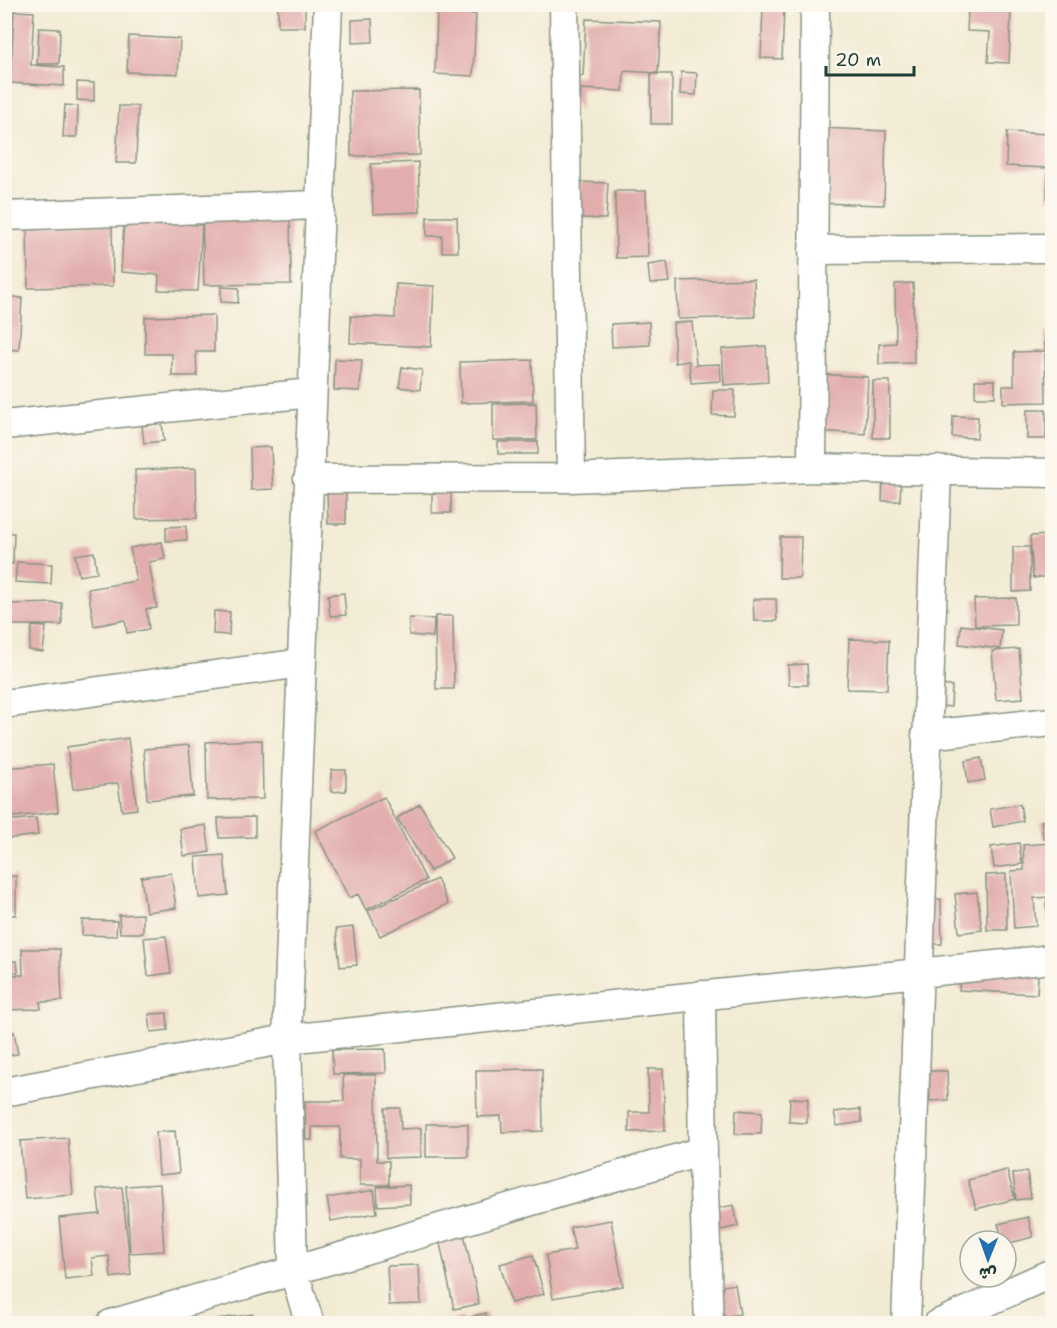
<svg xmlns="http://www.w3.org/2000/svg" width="1057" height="1328" viewBox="0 0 1057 1328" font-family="'Shantell Sans','Playpen Sans Arabic',sans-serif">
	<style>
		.building { fill: #e2aead }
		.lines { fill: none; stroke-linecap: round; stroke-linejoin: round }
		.street-casing { stroke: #889484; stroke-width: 31 }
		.street { stroke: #fff; stroke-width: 28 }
	</style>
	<rect width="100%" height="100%" fill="#fbf7ec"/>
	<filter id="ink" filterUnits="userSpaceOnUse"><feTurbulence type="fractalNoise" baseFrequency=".0167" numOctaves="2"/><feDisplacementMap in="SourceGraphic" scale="12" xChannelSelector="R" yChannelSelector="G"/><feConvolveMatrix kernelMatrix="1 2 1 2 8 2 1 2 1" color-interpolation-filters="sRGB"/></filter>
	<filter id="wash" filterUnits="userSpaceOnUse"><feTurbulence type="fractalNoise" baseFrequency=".008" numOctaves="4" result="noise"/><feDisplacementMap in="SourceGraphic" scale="24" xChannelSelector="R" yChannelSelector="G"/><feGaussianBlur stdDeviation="1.35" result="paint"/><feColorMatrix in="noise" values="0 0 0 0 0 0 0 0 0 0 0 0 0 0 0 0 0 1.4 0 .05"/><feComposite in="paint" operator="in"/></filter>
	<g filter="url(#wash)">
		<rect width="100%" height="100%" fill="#f2ebd4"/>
		<g id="blocks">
			<!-- building -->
			<path class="building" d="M4,4H31V8L4,7Z
				M278,4H305V27H278Z
				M763,7H784L782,59L761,58Z
				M14,11L34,12L31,65L64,67V86L10,83Z
				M968,11L1011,12L1009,63L988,62L990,32L967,31Z
				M437,12L476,14L473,76L435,74Z
				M372,19L373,42L352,43V20Z
				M586,19L661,22L658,73L624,71L623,91L581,89L580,112L564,75L583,76Z
				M39,28L60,29L59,64H37Z
				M129,36L180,39L178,74L127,72Z
				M681,72L697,73L696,95L680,94Z
				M651,74H672V124H651Z
				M77,82L94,83V101L77,100Z
				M419,90L420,155L351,156L350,91Z
				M65,105L78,106L77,137H63Z
				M119,106H138L136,163H116Z
				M821,128L886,131L884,205L818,203Z
				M1007,132L1048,134L1047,168L1006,166Z
				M1049,143H1052V200L1047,199Z
				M418,162L420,212L373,214L371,164Z
				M579,182L608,183L606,219L581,218Z
				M615,191H646L648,257L616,258Z
				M290,211L291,284L204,285L202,212Z
				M427,217H457L458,252H442V236H427Z
				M124,221L202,225L198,291L158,290L159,275L121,272Z
				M112,223L113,286L28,288L27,224Z
				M667,262L670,282L650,284L648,265Z
				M754,279L755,317L678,319L677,281Z
				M913,283L914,363L879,364V344L896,343L895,284Z
				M396,284L434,286L431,347L350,343L351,316L395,318Z
				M221,287L239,288L238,303L221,302Z
				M4,296L22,298L19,350L4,349Z
				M214,315V352H196L197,376H172V354H145V317Z
				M649,322L650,345L612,347L611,324Z
				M692,322L696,365L720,364L721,381L691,383L689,361L675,363L673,323Z
				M1045,332H1052V354H1045L1046,402L1003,403V386H1014V352L1045,351Z
				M766,346L768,382L724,385L722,349Z
				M335,359L362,360L360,391L334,390Z
				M532,360L533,401L461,403L460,362Z
				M402,367L422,370L420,390L399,387Z
				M817,374L868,377L865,434L815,431Z
				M975,380H995V397H975Z
				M873,381H890V438H873Z
				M713,390H735L734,416L712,415Z
				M536,403L537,440H493V404Z
				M1027,410H1046V439H1027Z
				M953,416L978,417L977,438L952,437Z
				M162,423L164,441L144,443L142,426Z
				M498,442H538V454H498Z
				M271,447L273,489L251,490L250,448Z
				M196,468L197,518L136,519L135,470Z
				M883,480L901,481L900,501H882Z
				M327,490H346V524H328Z
				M451,491V513H432V492Z
				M186,526L187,540L166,541V527Z
				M4,533H14L13,564H4Z
				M1052,535V576L1033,578L1030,536Z
				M780,537H801L800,578H779Z
				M162,542L165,559L149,562L157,608L146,609L149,629L127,633L125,620L94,626L88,589L136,581L130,548Z
				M1013,547H1030V591L1013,592Z
				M94,552L97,573L79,576L75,555Z
				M17,562L52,564L51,584L15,582Z
				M344,593L346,615L330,616L328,595Z
				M1016,598V625L975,626L974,599Z
				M753,599H776L777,621H754Z
				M62,603V625H7V604Z
				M214,611L230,612L229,635L213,634Z
				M435,616H453L454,689H436Z
				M409,618L434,619L433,637L409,635Z
				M961,625L1002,630L1000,649L959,644Z
				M32,626L46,627L43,652L29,650Z
				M849,639L889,640L887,690L847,689Z
				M1019,649L1023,698L996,700L992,651Z
				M807,664L808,685H789L788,665Z
				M934,685L952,686L951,707L933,705Z
				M128,738L137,809L122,811L118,783L73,789L67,747Z
				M262,740L263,799L207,800L206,742Z
				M189,745L193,796L147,800L144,749Z
				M981,758L985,780L968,783L965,761Z
				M53,764L58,812L4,818V768Z
				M331,770H346V791L331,792Z
				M384,797L426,880L366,910L358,894L349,898L315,831Z
				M420,804L452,858L430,871L397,818Z
				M1020,804L1023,821L993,827L990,809Z
				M255,817V837L219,838L218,818Z
				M36,818L38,835L6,839L4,821Z
				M1052,820V838L1043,839L1041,821Z
				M206,825L210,852L184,856L180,829Z
				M1019,843L1022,864L994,868L991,847Z
				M1052,843V877L1050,878L1052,897L1034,898L1036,926L1014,928L1011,871L1024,870L1023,845Z
				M224,855L228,895L199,898L196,857Z
				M171,873L176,908L146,912L141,877Z
				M1006,874L1007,930H987L986,875Z
				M16,876V915H4V877Z
				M437,879L448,904L380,936L368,911Z
				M977,892L982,930L959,933L955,894Z
				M917,899H941L942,944H918Z
				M1052,902V925H1049L1046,903Z
				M143,914V933H120L119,915Z
				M82,920L117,921L116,936L82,935Z
				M353,927L357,965L340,967L336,929Z
				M166,936L171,973L148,976L144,938Z
				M22,949H60L62,1001L40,1002L41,1009L4,1010V975H23Z
				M17,961L18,972L4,973V962Z
				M960,971L1038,975L1037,994L959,990Z
				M167,1013L168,1030L151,1032L149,1014Z
				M14,1032L18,1054L5,1056V1034Z
				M385,1049L386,1073L333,1074L332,1050Z
				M542,1069L543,1131L502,1132L501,1116L477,1117L476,1070Z
				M648,1069H663L665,1131L629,1132V1112H649Z
				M929,1071H947L948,1100L930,1101Z
				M343,1075H376L377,1161H389V1185H360V1159H340V1127H312V1140H306L305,1101H344Z
				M790,1098L808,1099L807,1123L789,1122Z
				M385,1108H400L401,1129L421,1128V1157L386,1158Z
				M860,1109L862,1122L837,1126L834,1112Z
				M736,1110L762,1112L761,1134H735Z
				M426,1124H468V1157H426Z
				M175,1131L179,1173L159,1175L156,1132Z
				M68,1138L73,1195L25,1199L20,1141Z
				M1007,1170L1015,1199L976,1209L968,1180Z
				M1027,1172L1031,1198L1016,1200L1013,1174Z
				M160,1184L164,1251L130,1253L126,1186Z
				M409,1185L410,1204L378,1206L377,1187Z
				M122,1187L131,1275L111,1278L109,1256L92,1258L94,1276L65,1279L59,1218L100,1214L97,1189Z
				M374,1190L377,1213L331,1221L327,1198Z
				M734,1205L738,1226L707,1233L702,1211Z
				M1028,1217L1033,1237L1006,1244V1241H1003L998,1224Z
				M611,1220L623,1286L553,1298L546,1255L575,1250L570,1227Z
				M463,1229L479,1304L454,1309L438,1234Z
				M533,1255L544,1294L511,1303L500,1264Z
				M419,1265L421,1304L389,1305L387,1266Z
				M735,1284L740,1314L717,1318L711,1288Z
				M486,1313L488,1324H470L469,1317Z
				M253,1314L255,1324H219V1319Z
				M462,1317L465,1324H445V1323Z
				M653,1318L654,1324H630V1322Z"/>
		</g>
	</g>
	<g filter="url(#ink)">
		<use href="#blocks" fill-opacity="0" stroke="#889484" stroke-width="1.5"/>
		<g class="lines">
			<!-- street casing -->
			<g class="street-casing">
				<path id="street" d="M564,4L571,478
					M4,216L319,205
					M813,250L1052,248
					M4,425L311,393
					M812,468L815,4
					M308,479L571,478L812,468L1052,473
					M4,704L302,663
					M926,735L1052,722
					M701,995L703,1163L709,1324
					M4,1092L287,1039L1052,959
					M111,1324L703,1151
					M310,1324L293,1269L287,1039L328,4
					M906,1324C917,1039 925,754 937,470
					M938,1324L1052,1273"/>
			</g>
			<!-- street -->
			<use href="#street" class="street"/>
		</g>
	</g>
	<!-- margin -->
	<rect width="1057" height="1328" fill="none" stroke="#fbf7ec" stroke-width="24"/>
	<!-- north arrow -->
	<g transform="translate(988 1259) rotate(181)"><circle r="28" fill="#fbf7ec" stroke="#a3ada2" stroke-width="1.5"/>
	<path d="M0-4.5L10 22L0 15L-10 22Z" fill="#1f6fb2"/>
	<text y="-9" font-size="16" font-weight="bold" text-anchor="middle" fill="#1f3d34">ش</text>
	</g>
	<!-- scale -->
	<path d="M826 66v9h88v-9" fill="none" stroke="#1f3d34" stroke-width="3"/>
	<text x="835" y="66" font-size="18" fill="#1f3d34" stroke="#fbf7ec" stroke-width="4.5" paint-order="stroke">20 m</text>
</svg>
